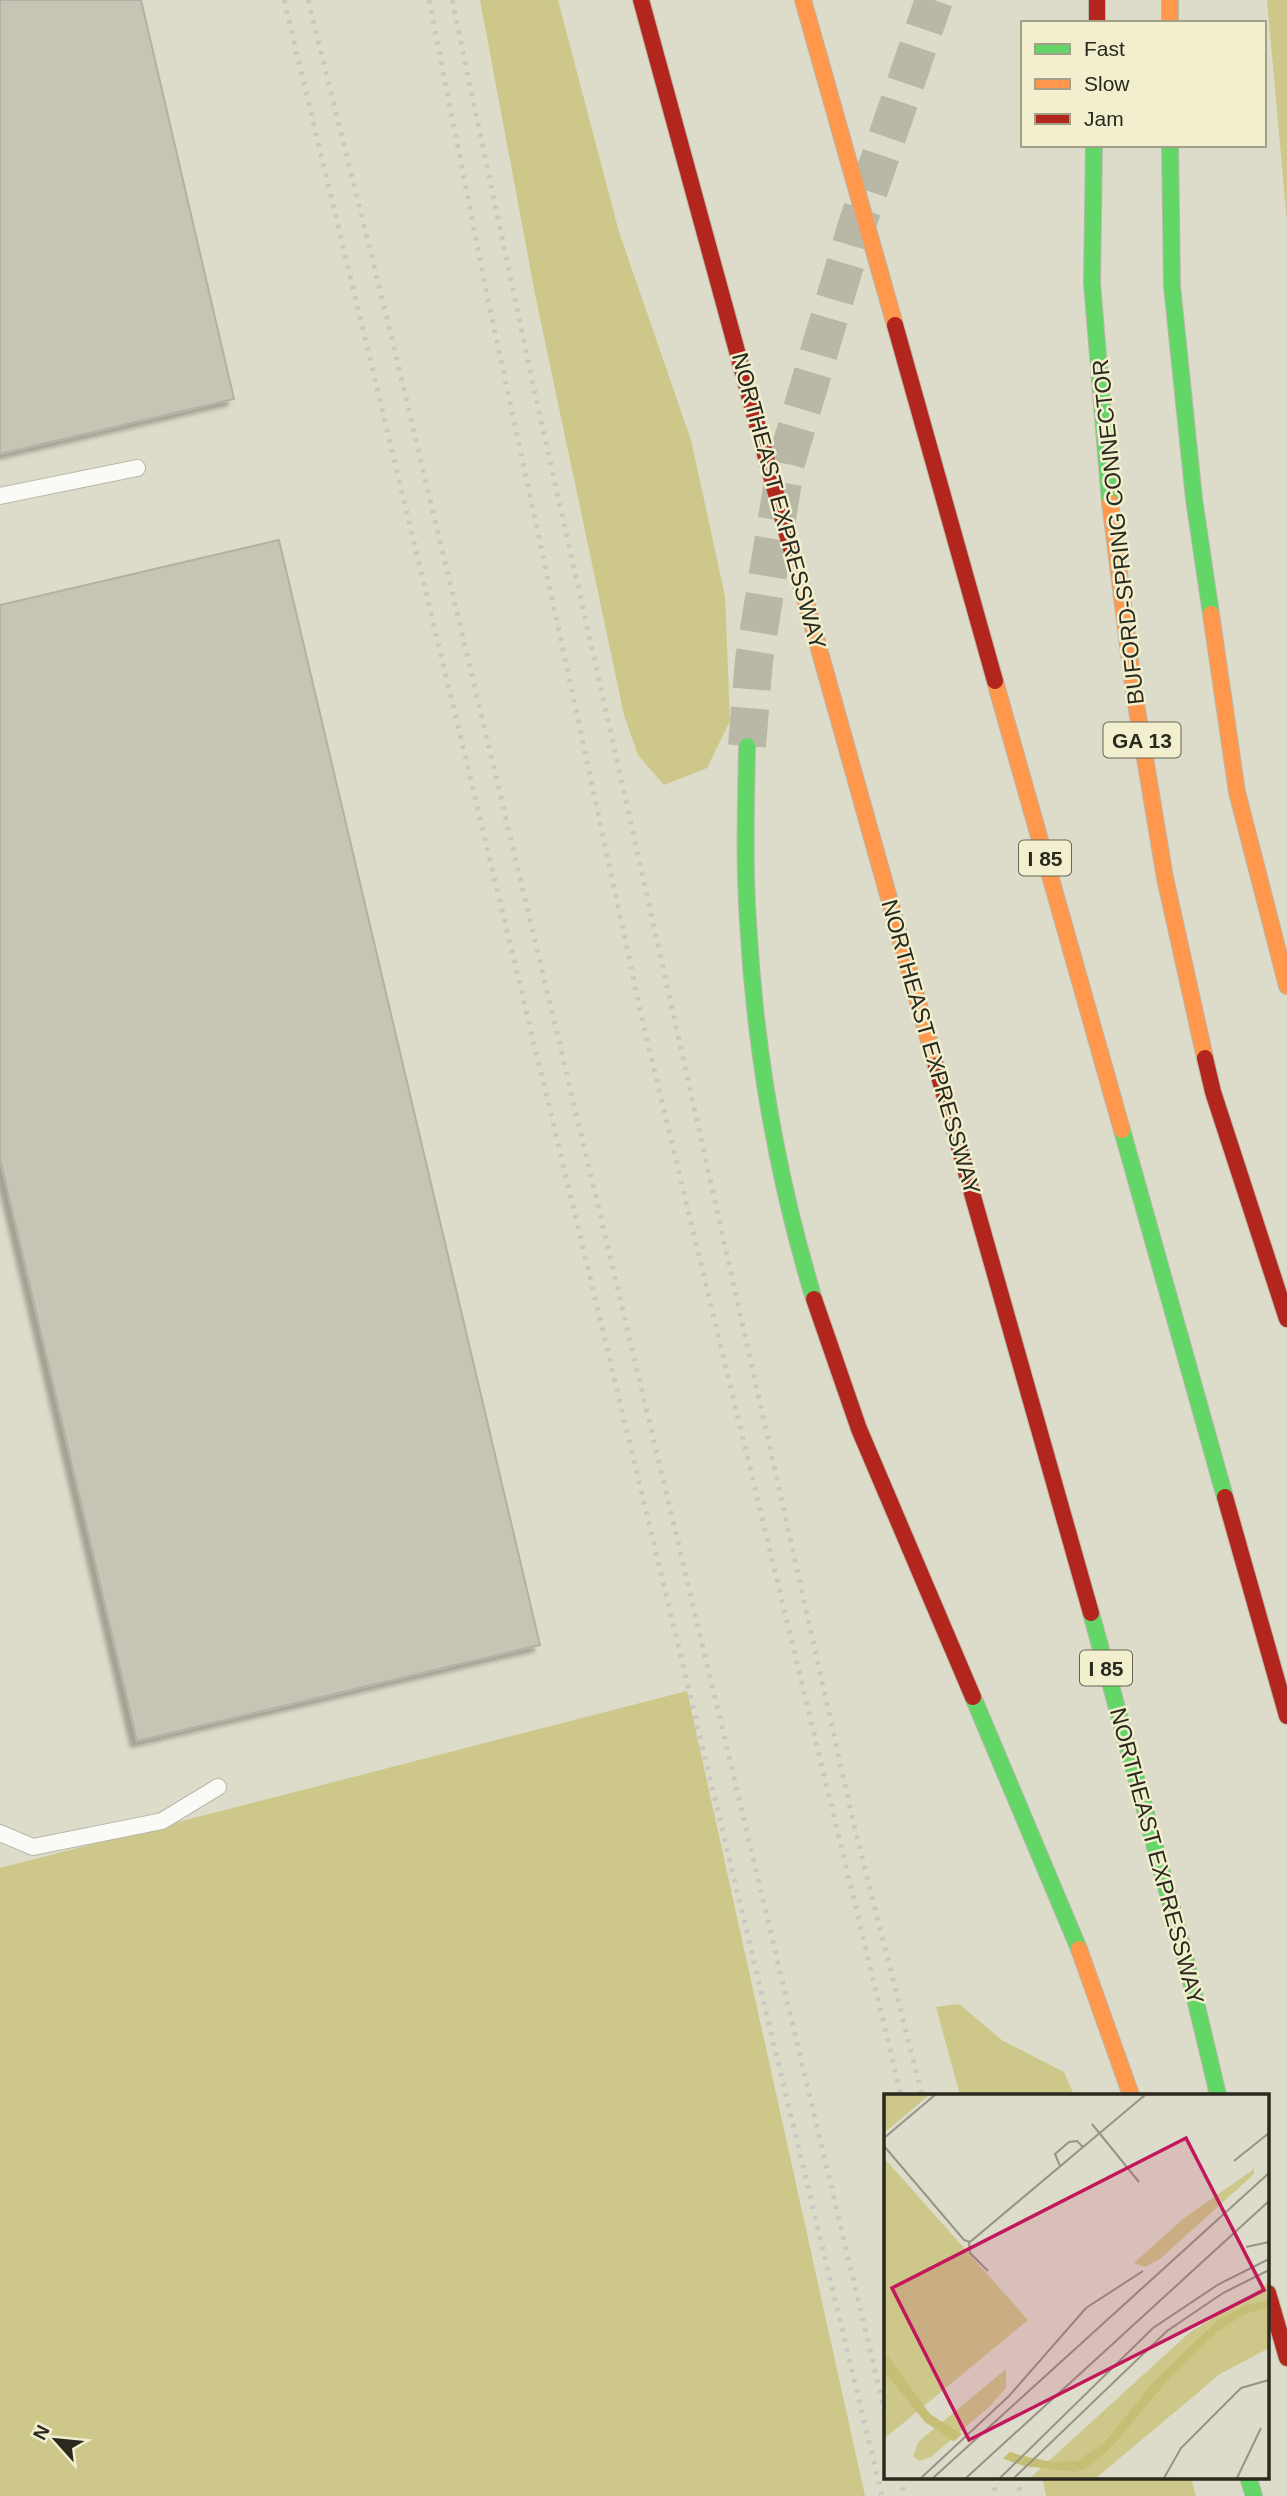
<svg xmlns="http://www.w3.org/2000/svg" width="1287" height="2496" viewBox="0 0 1287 2496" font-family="Helvetica,sans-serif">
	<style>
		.forest { fill: #cdc78a }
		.pier { fill: #dddcca }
		.building { fill: #c5c4b5; stroke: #b2b1a3; stroke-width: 2; filter: url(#shadow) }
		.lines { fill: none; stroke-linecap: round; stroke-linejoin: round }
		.highway-tunnel { stroke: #b9b8a7; stroke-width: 38; stroke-dasharray: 38 19; stroke-linecap: butt }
		.lane-casing { stroke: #b9b8aa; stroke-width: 18 }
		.fast-casing { stroke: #b9b8aa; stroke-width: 18 }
		.slow-casing { stroke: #b9b8aa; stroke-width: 18 }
		.jam-casing { stroke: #b9b8aa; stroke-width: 18 }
		.lane { stroke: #fafaf7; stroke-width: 16 }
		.fast { stroke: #63d668; stroke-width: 16 }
		.slow { stroke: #ff974d; stroke-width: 16 }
		.jam { stroke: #b3261e; stroke-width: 16 }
		.rail { stroke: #c8c8c3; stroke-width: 5; stroke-dasharray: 3.5 7; stroke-linecap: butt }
		.labels { text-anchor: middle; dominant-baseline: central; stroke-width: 5; stroke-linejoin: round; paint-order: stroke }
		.shield { fill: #f2efcf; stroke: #666452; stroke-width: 2 }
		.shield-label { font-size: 21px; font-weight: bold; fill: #2a291d }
		.street-label { font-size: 23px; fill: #2a291d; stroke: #f2efcf }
		.inset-road { fill: none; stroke: #959485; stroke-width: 2 }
		.view { fill: #c2185b; fill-opacity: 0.15; stroke: #c2185b; stroke-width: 3.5 }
		.inset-edge { fill: none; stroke: #2a291d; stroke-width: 3.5 }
	</style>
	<defs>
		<filter id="shadow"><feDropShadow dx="-6" dy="6" stdDeviation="2" flood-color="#0004"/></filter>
	</defs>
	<rect width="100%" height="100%" fill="#dddcca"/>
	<!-- forest -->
	<path class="forest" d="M480,0H558L619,232L691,440L725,596L730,721L707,768L664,785L638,755L624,715L536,299Z
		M1267,0H1287V223Z
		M687,1691L865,2496H0V1868Z
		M959,2004L1003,2041L1064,2072L1074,2095H960L936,2007Z
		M1042,2477H1191L1196,2496H1046Z"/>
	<!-- pier -->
	<path class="pier" d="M1287,2465V2496H1250L1251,2493Z"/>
	<!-- building -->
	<path class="building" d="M0,0H141L234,399L0,454Z
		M279,540L540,1645L137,1741L0,1159V605Z"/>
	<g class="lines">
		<!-- highway-tunnel -->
		<path class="highway-tunnel" d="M747,746L754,660L786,463L856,228L934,0"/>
		<!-- lane casing -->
		<g class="lane-casing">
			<path id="lane" d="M0,496L137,468
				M0,1833L33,1847L162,1821L218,1787"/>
		</g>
		<!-- fast casing -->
		<g class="fast-casing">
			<path id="fast" d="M1094,145L1092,283L1110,502
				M1170,145L1172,286L1194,499L1211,614
				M747,746C746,805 744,863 748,922C755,1049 777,1177 814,1299
				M1122,1130L1225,1497
				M1091,1613L1185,1956L1218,2095
				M973,1697L1079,1949
				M1248,2477L1254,2496"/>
		</g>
		<!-- slow casing -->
		<g class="slow-casing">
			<path id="slow" d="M803,0L895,325
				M1170,0V23
				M1110,502L1134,692L1165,878L1205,1058
				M793,556L936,1066
				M1211,614L1237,792L1287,986
				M995,681L1122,1130
				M1079,1949L1131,2095"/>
		</g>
		<!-- jam casing -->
		<g class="jam-casing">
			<path id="jam" d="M641,0L793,556
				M1097,0V23
				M895,325L995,681
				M1205,1058L1213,1092L1287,1319
				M936,1066L1091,1613
				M814,1299L859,1429L973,1697
				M1225,1497L1287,1716
				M1268,2293L1287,2358"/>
		</g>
		<!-- lane -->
		<use href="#lane" class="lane"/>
		<!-- fast -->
		<use href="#fast" class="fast"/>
		<!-- slow -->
		<use href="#slow" class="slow"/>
		<!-- jam -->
		<use href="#jam" class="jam"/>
		<!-- rail -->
		<path class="rail" d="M284,0L882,2496
			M308,0L386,314L886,2417
			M429,0L487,295L643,1023L901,2095
			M452,0L532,380L854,1825L922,2095
			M900,2477L905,2496
			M992,2477L996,2496
			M1017,2477L1021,2496"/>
	</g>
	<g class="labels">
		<!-- shield labels -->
		<g class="shield">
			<rect x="1103.5" y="722.5" width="77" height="35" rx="5"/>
			<rect x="1019" y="840.5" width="52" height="35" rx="5"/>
			<rect x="1080" y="1650.5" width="52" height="35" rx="5"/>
		</g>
		<g class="shield-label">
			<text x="1142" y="740">GA 13</text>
			<text x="1045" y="858">I 85</text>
			<text x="1106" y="1668">I 85</text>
		</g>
		<!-- street labels -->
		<g class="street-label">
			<text transform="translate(779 501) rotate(75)">NORTHEAST EXPRESSWAY</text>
			<text transform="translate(1118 532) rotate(-96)">BUFORD-SPRING CONNECTOR</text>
			<text transform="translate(931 1047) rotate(74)">NORTHEAST EXPRESSWAY</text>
			<text transform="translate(1157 1856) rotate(75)">NORTHEAST EXPRESSWAY</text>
		</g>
	</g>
	<!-- overview -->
	<g transform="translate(884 2094)">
		<rect width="385" height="385" fill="#dddcca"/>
		<path d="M0,1H45L0,39ZM0,64L144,226L0,345ZM370,75V80L276,165L261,173L250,169L299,125ZM385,189V254L336,280L212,384H146L305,239ZM122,275V294L105,313L47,363L35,367L29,362L34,348Z" fill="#cdc78a"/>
		<path d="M385,207V213L361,220L334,237L284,286L226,355L201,375L190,378L140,372L69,347L41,328L0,277V257L46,320L74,338L135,361L168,368L193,367L220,349L272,285L333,227L361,211Z" fill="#c6be75"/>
		<path d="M81,337L90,341L129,355L114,369L67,350Z" fill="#dddcca"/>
		<path class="inset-road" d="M208,30L255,88M0,44L51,1M0,52L80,146L86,148L261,1M350,67L385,39M176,72L171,60L185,48L193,47L199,53M85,148L86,159L104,177M362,153L385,148M37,384L125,302L202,214L259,177M49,384L385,79M82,384L385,107M116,384L269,234L335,190L385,165M130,384L283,237L339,199L385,176M280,384L297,354L357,294L385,286M353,384L377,334"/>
		<path class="view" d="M302,44L380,196L85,346L8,194Z"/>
		<rect width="385" height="385" class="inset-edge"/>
	</g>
	<!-- legend -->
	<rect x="1021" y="21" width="245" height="126" fill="#f2efcf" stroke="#a2a088" stroke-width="2"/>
	<rect x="1035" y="44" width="35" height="10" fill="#63d668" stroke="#a2a088" stroke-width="2"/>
	<text x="1084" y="56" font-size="21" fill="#2a291d">Fast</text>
	<rect x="1035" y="79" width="35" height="10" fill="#ff974d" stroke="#a2a088" stroke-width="2"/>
	<text x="1084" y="91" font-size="21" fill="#2a291d">Slow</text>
	<rect x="1035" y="114" width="35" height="10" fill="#b3261e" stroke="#a2a088" stroke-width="2"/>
	<text x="1084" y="126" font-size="21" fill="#2a291d">Jam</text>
	<!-- north arrow -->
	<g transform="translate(56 2440) rotate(297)" stroke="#f2efcf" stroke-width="5" paint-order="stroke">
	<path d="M0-5L12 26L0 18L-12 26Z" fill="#2a291d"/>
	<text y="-10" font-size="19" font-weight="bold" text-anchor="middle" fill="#2a291d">N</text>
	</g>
</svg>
